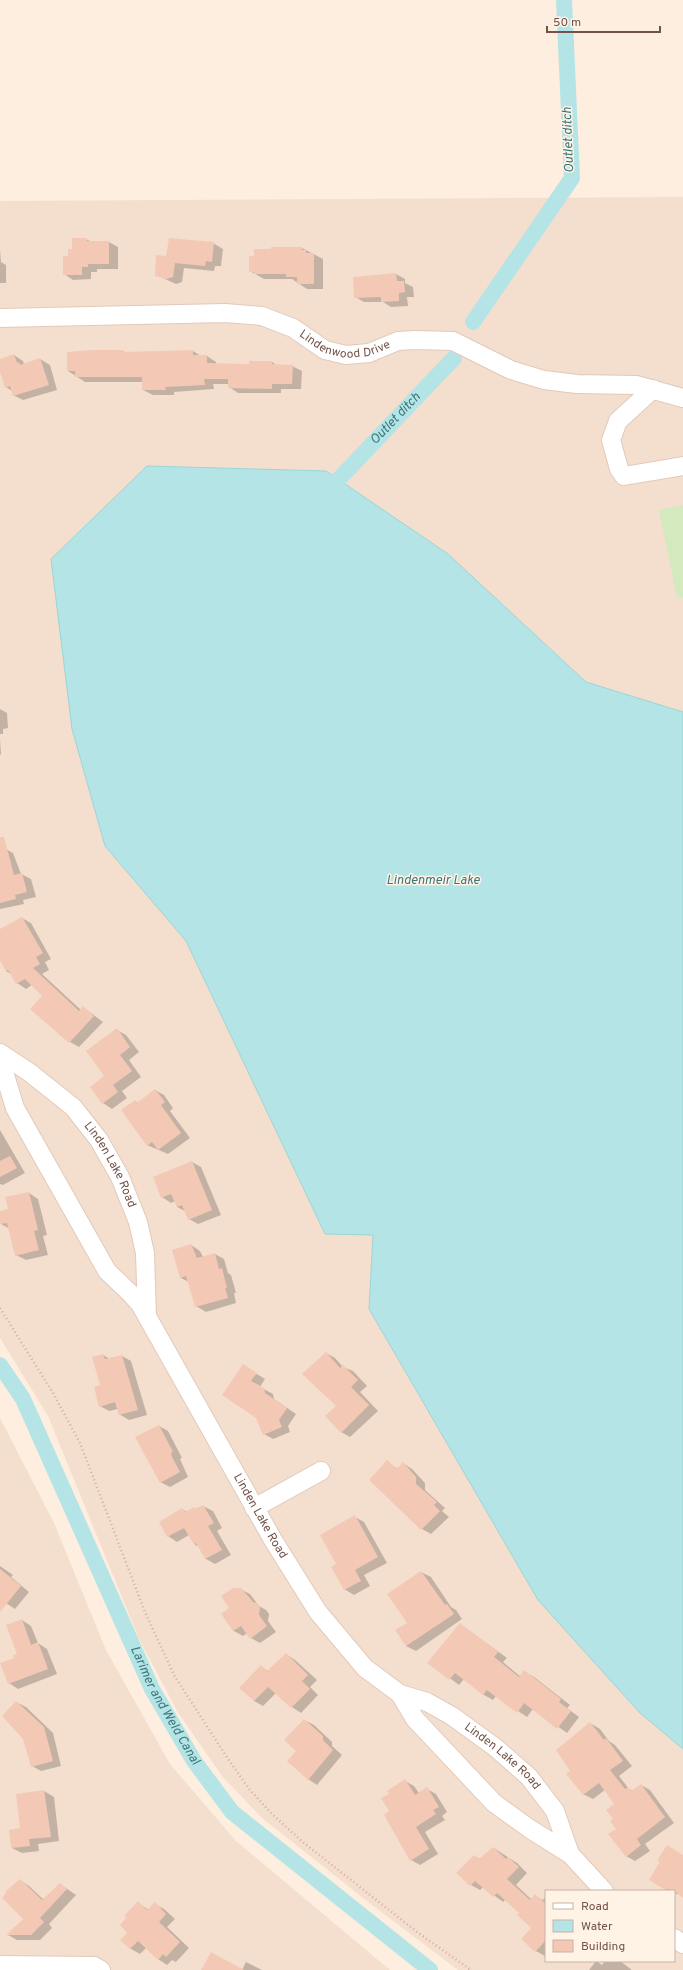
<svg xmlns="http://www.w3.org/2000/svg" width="683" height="1970" viewBox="0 0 683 1970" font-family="Overpass,sans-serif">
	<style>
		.residential { fill: #f4dfce; fill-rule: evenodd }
		.green { fill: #d4eabe }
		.water { fill: #b4e4e6; stroke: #9ad5d8 }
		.shadow { fill: #0003 }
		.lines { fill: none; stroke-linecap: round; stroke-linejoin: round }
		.canal { stroke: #b4e4e6; stroke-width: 16 }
		.building { fill: #f3c9b6 }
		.minor-casing { stroke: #e1cabb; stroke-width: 20 }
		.path { stroke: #d7ac9a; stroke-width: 2.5; stroke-dasharray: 1 3; stroke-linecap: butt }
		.minor { stroke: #fff; stroke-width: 18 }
		.labels { text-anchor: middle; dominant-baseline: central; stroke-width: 3; stroke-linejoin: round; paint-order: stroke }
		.street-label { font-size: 12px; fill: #735247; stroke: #fff3e6 }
		.water-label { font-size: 13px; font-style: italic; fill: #3a767a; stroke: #fff3e6 }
	</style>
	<rect width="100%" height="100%" fill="#fdeedf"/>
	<!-- residential -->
	<path class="residential" d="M683,197V1970H458L372,1905L262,1818L222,1776L177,1711L139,1639L48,1416L0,1338V201ZM546,1891H674V1961H546Z
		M0,1418L54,1523L106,1650L170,1764L236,1841L390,1970H0Z"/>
	<!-- green -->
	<path class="green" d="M683,505V597L677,598L659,510Z"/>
	<!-- water -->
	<path class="water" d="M147,466L326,471L448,554L586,682L683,712V1749L640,1713L538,1600L369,1309L373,1235L325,1234L186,941L105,846L72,729L51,559Z"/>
	<!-- shadow -->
	<path class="shadow" d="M86,239L92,242H109L118,247V269H97V272H91V279L73,280L64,274L69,257L73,250Z
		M213,243L223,249L221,266H215L214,271L184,268L182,282L176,284L156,275L166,257Z
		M302,248L323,259V289H307L292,279H264L250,271Z
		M0,249L1,262L6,265V283H0Z
		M396,274L405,279V283L413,287L414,297H407L408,306L391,307L383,302H364L355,297L354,278Z
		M123,351L127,353L193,351L201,356H207L216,362V365H250V362H272L278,366H292L302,371L301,389H281V393H238L229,387V384H213L214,389L174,392V395H153L143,390V382H85L68,371V353Z
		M14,355L23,361L24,364L40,359L50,365L57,390L23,400L13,395L12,391L6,387L0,369V360Z
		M0,709L7,713L8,728L3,729V734H0Z
		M0,739L1,754L0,755Z
		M4,848L13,853L21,874L31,879L36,897L23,900L24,904L0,909V849Z
		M22,918L31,923L51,959L45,962L49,970L42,974L81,1010L83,1007L103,1022L79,1047L70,1042L44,996L32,985L26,989L17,983L11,974L6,971L0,958V930Z
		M117,1030L126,1035L139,1052L129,1060L141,1077L122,1091L127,1098L112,1109L103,1103L91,1087L106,1076Z
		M155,1090L164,1095L173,1108L170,1111L190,1138L168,1154L147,1145L135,1101L138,1103Z
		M0,1130L25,1173L3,1185L0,1184Z
		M192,1162L201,1167L221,1215L198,1224L189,1219L185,1211L177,1207L175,1201L171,1203L162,1197Z
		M29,1193L38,1199L47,1235L43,1236L48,1255L26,1260L16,1255L10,1229L1,1224L0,1212L9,1210Z
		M191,1245L200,1251L203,1257L215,1254L224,1259L228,1273L231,1275L236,1293H234L236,1303L206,1312L196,1306L189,1282L181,1278Z
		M326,1353L335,1358L343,1367L353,1371L367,1386L360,1392L378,1411L350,1437L341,1432Z
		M103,1355L110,1359L122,1356L131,1361L147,1415L129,1420L119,1414L118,1409L109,1411L100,1406Z
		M252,1371L265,1379L260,1387L273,1394L274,1399L296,1414L288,1426L290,1432L273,1439L264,1434L257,1417L223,1395Z
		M159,1426L168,1431L182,1458L180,1459L188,1477L170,1487L160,1482Z
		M387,1462L398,1469L403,1463L412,1469L425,1483V1490L445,1508L442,1511L449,1517L431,1534L422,1529L371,1480Z
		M203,1506L213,1511L222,1528L217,1531L231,1555L215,1564L206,1559L199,1547L194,1544L189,1535L177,1542L168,1536L182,1509L187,1512Z
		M355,1517L364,1522L387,1563L364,1575L370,1586L354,1595L344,1589L337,1565Z
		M0,1566L13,1575L11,1577L29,1592L15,1609L0,1599Z
		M421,1572L431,1577L451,1607L456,1610L462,1619L416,1651L406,1646L408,1623Z
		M240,1589L250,1594L259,1606L266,1610L269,1614L268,1621L276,1632L260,1643L251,1638L247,1633L243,1636L234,1631L222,1614L231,1608Z
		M22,1620L31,1626L38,1643L47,1649L57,1674L18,1689L9,1683L15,1658L18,1654Z
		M460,1624L507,1658L503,1662L521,1677L525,1672L534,1677L570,1705L567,1708L579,1717L567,1733L533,1709L527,1717L496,1696L493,1700L484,1695L464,1679L459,1685L429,1663Z
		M286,1654L295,1660L317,1680L310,1687L318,1695L301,1713L292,1707L276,1693L263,1706L254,1701L261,1667L268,1671Z
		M16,1702L26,1707L53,1733L61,1766L41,1771L32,1766Z
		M304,1720L314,1725L332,1742V1746L342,1755L317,1785L308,1779L297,1751Z
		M590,1723L600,1729L609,1741L615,1745L632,1766L619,1776L629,1789L633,1791L641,1785L650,1790L674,1823L645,1844L650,1851L635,1861L626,1856L614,1819L615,1804L605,1790L593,1799L583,1794L572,1771Z
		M405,1781L414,1786L419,1793L427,1789L436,1794L447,1812L442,1816L445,1820L425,1832L438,1854L420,1865L411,1860L391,1812L390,1794Z
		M44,1791L54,1797L59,1841L38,1844L39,1851L22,1853L12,1848L22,1829L17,1795Z
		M494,1848L517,1863L527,1873L516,1885L532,1900L535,1896L543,1900L546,1896L545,1956L536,1951L533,1928L520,1913L505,1900L503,1902L483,1887L480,1890L471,1885L458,1873L474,1856L480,1859Z
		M683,1855V1897L678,1893L677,1895L674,1891H669L651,1879Z
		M20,1880L29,1886L44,1900L60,1884L76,1895L49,1924L52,1928L40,1940H17L8,1935L24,1919Z
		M138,1903L149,1910L155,1904L164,1909L175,1919L167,1927L189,1948L176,1962L172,1960L167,1965L158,1959L146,1948L140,1954L131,1949L122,1940L129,1933Z
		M596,1961L602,1965L605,1961H620L632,1970H589Z
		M246,1962L262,1970H202H242Z"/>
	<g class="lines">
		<!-- canal -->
		<g class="canal">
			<path d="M473,322L572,178L564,0"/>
			<path id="s1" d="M338,480L454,358"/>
			<path id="s2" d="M0,1365L23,1399L152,1689L194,1761L232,1812L430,1970"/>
		</g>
	</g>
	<!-- building -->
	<path class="building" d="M72,238H87V241H109V264H88V267H82V275H63V256H68V249H72Z
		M169,238L214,242L212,262L206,261L205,266L175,263L173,277L166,279L155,276L156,255L166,256Z
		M271,247H302V250H306V253H314V284H297V277H286V274H254V272H249V256H254V249H271Z
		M396,273L397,281H404L405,292L399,293V301L381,302V297L354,298L353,277Z
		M93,350H123V352L193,350V355H207V363L249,364V361H272V364L293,365L292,384H272V389L228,388V379H204L205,385L165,387L166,390H142V377H75V371H67V352Z
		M14,354L17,363L19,362L20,365L40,358L49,385L13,396L10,386L5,388L0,372V359Z
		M0,837H4L14,875L22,873L27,892L15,895L16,899L0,903Z
		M22,917L43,953L36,957L40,964L33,968L79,1011L83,1006L94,1016L69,1043L30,1009L42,996L25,979L16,984L8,970L6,971L0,961V929Z
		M117,1028L130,1047L120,1055L132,1071L113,1085L118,1092L102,1104L90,1087L104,1076L86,1051Z
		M155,1089L165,1102L161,1105L181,1133L158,1150L152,1142L147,1146L121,1110L135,1100L137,1103Z
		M10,1156L17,1168L0,1177V1161Z
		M192,1161L212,1210L188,1220L182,1205L177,1207L171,1194L161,1198L153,1177Z
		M29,1192L38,1230L34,1231L39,1250L15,1256L7,1223L0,1224V1211L8,1209L5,1197Z
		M191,1244L197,1258L215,1253L219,1269L222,1268L227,1288H225L228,1298L195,1307L186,1276L180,1278L172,1250Z
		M326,1352L340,1368L343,1365L358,1380L351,1387L369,1405L341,1433L325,1416L336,1406L302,1374Z
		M103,1354L105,1359L122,1355L138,1410L119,1415L115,1402L99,1407L94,1387L100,1385L92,1357Z
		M243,1364L257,1373L251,1381L264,1388L265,1393L287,1408L279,1420L282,1427L263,1435L256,1418L222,1395Z
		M159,1425L173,1452L171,1453L172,1457L180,1472L160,1483L135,1437Z
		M387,1460L397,1469L403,1462L416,1477V1484L437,1502L434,1505L440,1511L421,1530L369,1480Z
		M203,1505L214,1523L208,1526L222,1550L205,1559L196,1543L194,1544L184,1528L167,1537L159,1522L182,1508L185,1512L194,1507L195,1509Z
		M355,1515L378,1557L355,1570L361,1581L344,1590L331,1567L336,1564L320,1535Z
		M0,1569L21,1586L0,1612Z
		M421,1571L445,1605L447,1604L454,1614L406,1646L395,1630L407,1623L387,1594Z
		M233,1588H241L253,1602L257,1603L260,1608L259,1615L267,1626L250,1639L241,1626L233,1631L221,1614L229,1608L221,1596Z
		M22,1619L31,1645L38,1642L48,1669L8,1684L0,1663L14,1658L13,1655L17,1654L6,1625Z
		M460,1623L498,1652L494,1657L519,1677L524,1670L561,1699L559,1702L571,1711L557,1729L524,1703L517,1713L487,1690L483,1695L455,1673L449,1680L427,1663Z
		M286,1653L308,1675L302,1681L310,1689L291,1708L268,1687L254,1701L239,1688L261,1665L267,1671Z
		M16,1701L44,1727L53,1761L31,1767L23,1739L2,1716Z
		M304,1719L323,1736V1740L333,1750L308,1780L287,1761L296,1751L284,1740Z
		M590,1722L604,1740L606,1738L623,1761L610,1770L625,1789L628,1787L631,1791L641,1784L665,1817L637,1839L641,1845L626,1857L608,1834L616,1829L610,1821L613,1819L606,1810L614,1804L599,1783L583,1795L566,1774L570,1771L556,1750Z
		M405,1779L415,1795L427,1787L439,1807L433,1810L436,1814L416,1827L429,1849L410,1861L384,1815L389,1811L381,1798L389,1794L387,1791Z
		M44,1790L51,1837L29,1839L30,1846L11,1848L9,1830L20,1828L16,1794Z
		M667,1845L683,1855V1898L674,1891L668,1889L667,1891L649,1880L659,1863L658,1859Z
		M493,1847L506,1859L508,1857L519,1867L507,1879L530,1900L535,1894L546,1904V1940L535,1952L521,1939L531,1928L517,1915L519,1913L497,1893L493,1897L475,1881L470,1886L456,1873L474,1855L479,1859Z
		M20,1879L42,1900L60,1883L67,1889L40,1918L44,1922L31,1935H6L23,1919L2,1898L6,1893L5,1892Z
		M138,1901L147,1910L155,1902L166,1914L159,1922L180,1942L166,1957L163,1954L158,1960L138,1941L130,1949L120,1940L127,1933L120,1925L126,1918L124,1916Z
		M211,1952L244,1970H201Z"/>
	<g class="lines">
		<!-- minor casing -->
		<g class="minor-casing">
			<g id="minor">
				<path id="s3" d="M0,318L225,313L262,316L293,328L325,350L346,355L369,353L398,341L415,340L453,341L511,370L544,380L577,384L636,385L683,398"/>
				<path d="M653,389L618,421L611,440L619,469L624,476L683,466"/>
				<path id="s4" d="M0,1053L29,1072L73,1107L99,1140L120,1177L138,1222L145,1253L147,1316"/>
				<path id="s5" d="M0,1059L15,1108L107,1271L129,1292L140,1304L273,1540L318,1612L365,1668L400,1694L427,1702L452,1716L496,1748L529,1777L555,1811L570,1854L530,1829L494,1803L415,1719L400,1694"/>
				<path d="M254,1508L321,1471"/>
				<path d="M570,1854L604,1891"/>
				<path d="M674,1938L683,1944"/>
				<path d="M0,1965L94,1966L101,1970"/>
			</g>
		</g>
		<!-- path -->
		<path class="path" d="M0,1308L53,1393L80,1443L145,1612L174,1675L228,1759L250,1790L273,1815L304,1843L417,1932L471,1970"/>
		<!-- minor -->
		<use href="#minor" class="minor"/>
	</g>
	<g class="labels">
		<!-- street labels -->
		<g class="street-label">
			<text stroke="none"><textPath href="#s3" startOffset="353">Lindenwood Drive</textPath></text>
			<text stroke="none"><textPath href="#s4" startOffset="160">Linden Lake Road</textPath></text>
			<text stroke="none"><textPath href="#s5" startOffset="529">Linden Lake Road</textPath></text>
			<text stroke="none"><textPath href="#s5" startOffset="879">Linden Lake Road</textPath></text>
		</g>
		<!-- water labels -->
		<g class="water-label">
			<text transform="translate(569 140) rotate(-92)">Outlet ditch</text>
			<text stroke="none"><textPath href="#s1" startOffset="84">Outlet ditch</textPath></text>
			<text x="433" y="881">Lindenmeir Lake</text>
			<text stroke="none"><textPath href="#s2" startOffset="379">Larimer and Weld Canal</textPath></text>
		</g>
	</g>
	<!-- legend -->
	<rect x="545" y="1890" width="130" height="72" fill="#fff3e6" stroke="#c7b3a6"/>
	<rect x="553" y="1903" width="20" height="6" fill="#ffffff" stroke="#c7b3a6"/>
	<text x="581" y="1910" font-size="12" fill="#735247">Road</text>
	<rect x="553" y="1920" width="20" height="12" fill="#b4e4e6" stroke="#c7b3a6"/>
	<text x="581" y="1930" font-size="12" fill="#735247">Water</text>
	<rect x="553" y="1940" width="20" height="12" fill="#f3c9b6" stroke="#c7b3a6"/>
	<text x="581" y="1950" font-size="12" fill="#735247">Building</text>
	<!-- scale -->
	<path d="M547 26v6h113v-6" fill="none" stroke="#735247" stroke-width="2"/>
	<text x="553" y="26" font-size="12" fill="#735247" stroke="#fff3e6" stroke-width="3" paint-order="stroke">50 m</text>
</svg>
